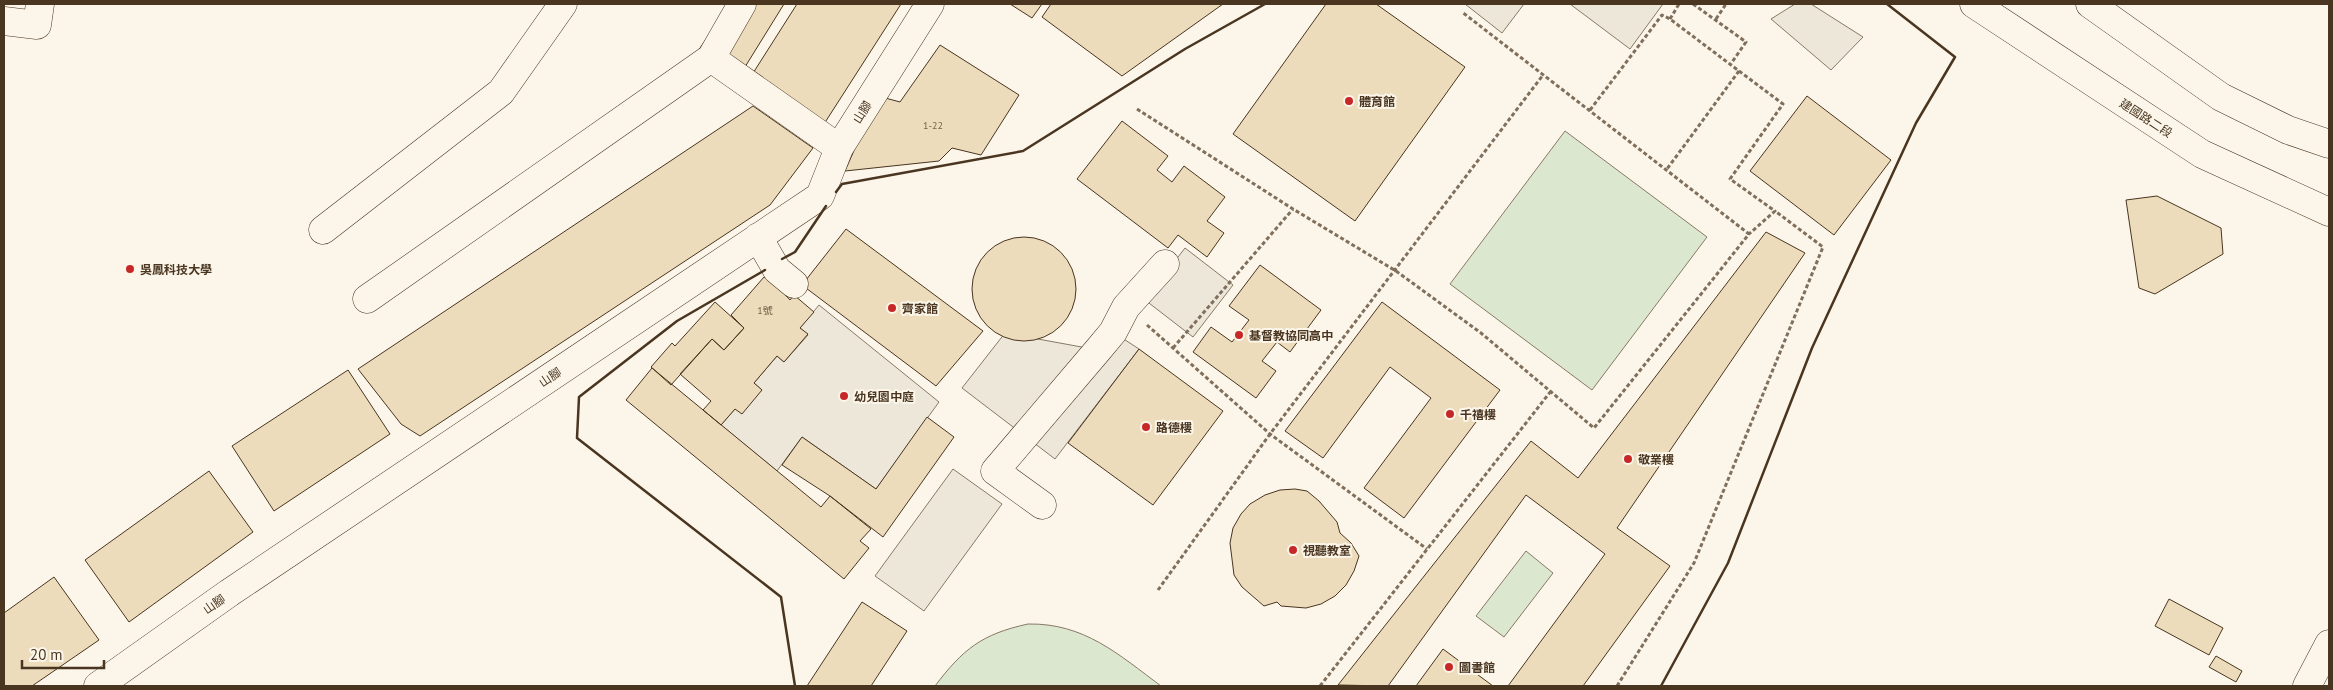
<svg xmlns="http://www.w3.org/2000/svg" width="2333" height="690" viewBox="0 0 2333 690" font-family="'PT Sans','Noto Sans TC',sans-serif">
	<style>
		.green { fill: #dce7d0; stroke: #887966 }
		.parking { fill: #ede7d9; stroke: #887966 }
		.building { fill: #ecdcbc; stroke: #4a3520 }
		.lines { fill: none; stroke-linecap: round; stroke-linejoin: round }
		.minor-casing { stroke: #4a3520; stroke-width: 29 }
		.major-casing { stroke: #4a3520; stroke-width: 29 }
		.path { stroke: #7f6f5c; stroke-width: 3; stroke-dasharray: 4 2.5; stroke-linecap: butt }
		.minor { stroke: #fbf6e9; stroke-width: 28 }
		.major { stroke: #fbf6e9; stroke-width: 28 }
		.wall { stroke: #4a3520; stroke-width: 2.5 }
		.poi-dot { fill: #c62828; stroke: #fbf6e9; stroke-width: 2 }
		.labels { text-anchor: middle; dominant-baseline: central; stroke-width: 4; stroke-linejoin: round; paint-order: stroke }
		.number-label { font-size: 10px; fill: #725f47 }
		.poi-label { font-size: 12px; font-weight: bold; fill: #4a3520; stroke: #fbf6e9; text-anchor: start }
		.street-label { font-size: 12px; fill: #4a3520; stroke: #fbf6e9 }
	</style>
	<rect width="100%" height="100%" fill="#fbf6e9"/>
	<!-- green -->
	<path class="green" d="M1565,131L1707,237L1592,390L1450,284Z
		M1526,551L1553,573L1504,637L1476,616Z
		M1028,624C1084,623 1118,654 1161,686H935C963,649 982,634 1028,624Z"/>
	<!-- parking -->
	<path class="parking" d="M1465,4H1524L1502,33Z
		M1570,4H1663L1630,49Z
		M1795,4H1811L1863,37L1831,70L1771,19Z
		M1185,248L1233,285L1193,337L1145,300Z
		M819,305L939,402L876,489L802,437L777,471L721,425L735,409L762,390L754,383L777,356L784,362L808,335L800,328Z
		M1113,332L1139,349L1055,459L962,388L1005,333L1098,350Z
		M953,469L1002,504L924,611L875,576Z"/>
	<!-- building -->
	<path class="building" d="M730,4H784L740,75L698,51Z
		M797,4H901L824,124L748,81Z
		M1010,4H1042L1032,18Z
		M1051,4H1223L1122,76L1042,17Z
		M1326,4H1376L1465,67L1355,221L1233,134Z
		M940,45L1019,95L981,155L952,148L939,161L845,171L878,96L900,102Z
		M1807,96L1891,160L1834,235L1750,171Z
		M753,106L813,148L770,205L420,436L401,424L358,369Z
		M1122,121L1168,156L1157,170L1172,182L1184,166L1225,197L1207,221L1224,233L1207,257L1178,235L1168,248L1077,179Z
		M2157,196L2221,228L2223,254L2155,294L2139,288L2126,200Z
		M846,229L983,331L936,386L802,285Z
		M1766,232L1805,253L1617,528L1670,566L1583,686H1508L1605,554L1526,495L1388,686L1338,685L1531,441L1578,478Z
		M972 289a52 52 0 1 1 104 0a52 52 0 1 1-104 0Z
		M1260,265L1321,310L1290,352L1277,342L1262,361L1276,371L1256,398L1193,352L1211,327L1232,342L1249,320L1229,306Z
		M764,277L770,278L790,300L794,295L814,312L800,328L808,334L784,362L777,356L754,383L762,390L742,414L735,409L721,425L703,410L711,401L680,374L712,339L724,350L744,328L731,315Z
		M715,302L744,328L724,350L712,339L671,385L651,367L672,343L675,346Z
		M1382,302L1500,390L1404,518L1364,488L1431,398L1390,367L1323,458L1285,431Z
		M1139,349L1223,411L1153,505L1068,443Z
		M652,368L821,507L830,496L871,529L860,541L869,548L844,579L626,400Z
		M348,370L390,434L274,511L232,446Z
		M927,417L954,437L883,537L830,496L782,465L802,437L876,489Z
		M209,471L253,532L129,622L85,560Z
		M1295,489L1307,491L1319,501L1337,522L1340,533L1351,543L1359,556L1354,571L1346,585L1335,596L1321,604L1306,608L1281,606L1277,602L1264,606L1242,587L1234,575L1230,543L1233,528L1241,514L1250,504L1265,495L1280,490Z
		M54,577L99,640L32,686H4V613Z
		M2169,599L2223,628L2209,655L2155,626Z
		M862,602L907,631L871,686H807Z
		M1443,649L1493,686H1416Z
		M2216,656L2242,671L2236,682L2209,667Z"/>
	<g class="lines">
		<!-- minor casing -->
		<g class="minor-casing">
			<path id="minor" d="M4,21L37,25L40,4
				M711,58L839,148
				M323,230L501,92L563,4
				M758,237L777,270L794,284
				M367,299L711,58L742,4
				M1042,505L995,471L1098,350L1113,332L1126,307L1165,264
				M98,686L229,593L820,196L839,148L930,4
				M2307,686L2329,644"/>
		</g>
		<!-- major casing -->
		<g class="major-casing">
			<path id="major" d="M1974,4L2202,154L2329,212
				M2090,4L2221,97L2288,130L2329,144"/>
		</g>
		<!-- path -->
		<path class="path" d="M1693,4L1746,42L1730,65
			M1670,19L1679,4
			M1716,19L1726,4
			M1739,71L1783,104L1730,179L1775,211L1749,234
			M1137,109L1293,209L1396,271L1481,333L1594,428L1749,234L1462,12
			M1590,110L1662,15L1670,19L1739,71L1667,169
			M1147,325L1270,434L1427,549
			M1173,348L1293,209
			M1158,590L1270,434L1543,75
			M1320,686L1551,391
			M1617,686L1694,563L1823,247L1775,211"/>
		<!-- minor -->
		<use href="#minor" class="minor"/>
		<!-- major -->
		<use href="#major" class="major"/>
		<!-- wall -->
		<path class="wall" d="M836,192L842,184L1023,151L1185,49L1265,4
			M782,259L795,252L826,206
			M765,270L677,321L579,397L577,438L781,597L795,686
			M1661,686L1728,563L1812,348L1916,123L1955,57L1887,4"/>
	</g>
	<!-- markers -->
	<g class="poi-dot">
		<circle cx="1349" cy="101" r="5"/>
		<circle cx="130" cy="269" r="5"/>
		<circle cx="892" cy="308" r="5"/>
		<circle cx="1239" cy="335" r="5"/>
		<circle cx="844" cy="396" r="5"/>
		<circle cx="1450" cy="414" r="5"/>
		<circle cx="1146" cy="427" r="5"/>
		<circle cx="1628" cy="459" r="5"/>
		<circle cx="1293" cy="550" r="5"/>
		<circle cx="1449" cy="667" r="5"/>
	</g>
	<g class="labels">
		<!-- number labels -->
		<g class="number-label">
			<text x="933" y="125">1-22</text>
			<text x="765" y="310">1號</text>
		</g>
		<!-- poi labels -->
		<g class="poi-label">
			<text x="1359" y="101">體育館</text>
			<text x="140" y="269">吳鳳科技大學</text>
			<text x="902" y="308">齊家館</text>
			<text x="1249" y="335">基督教協同高中</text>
			<text x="854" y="396">幼兒園中庭</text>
			<text x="1460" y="414">千禧樓</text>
			<text x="1156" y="427">路德樓</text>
			<text x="1638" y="459">敬業樓</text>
			<text x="1303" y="550">視聽教室</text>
			<text x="1459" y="667">圖書館</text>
		</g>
		<!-- street labels -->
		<g class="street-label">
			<text transform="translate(862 112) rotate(-58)">山腳</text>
			<text transform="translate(2146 118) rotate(33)">建國路二段</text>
			<text transform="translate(550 377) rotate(-34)">山腳</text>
			<text transform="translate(214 604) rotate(-35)">山腳</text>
		</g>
	</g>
	<!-- border -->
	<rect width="2333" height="690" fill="none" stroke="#4a3520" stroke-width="10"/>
	<!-- scale -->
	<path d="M22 660v8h82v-8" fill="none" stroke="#4a3520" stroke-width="2.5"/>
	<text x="30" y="660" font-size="15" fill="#4a3520" stroke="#fbf6e9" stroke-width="4" paint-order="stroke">20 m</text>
</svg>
